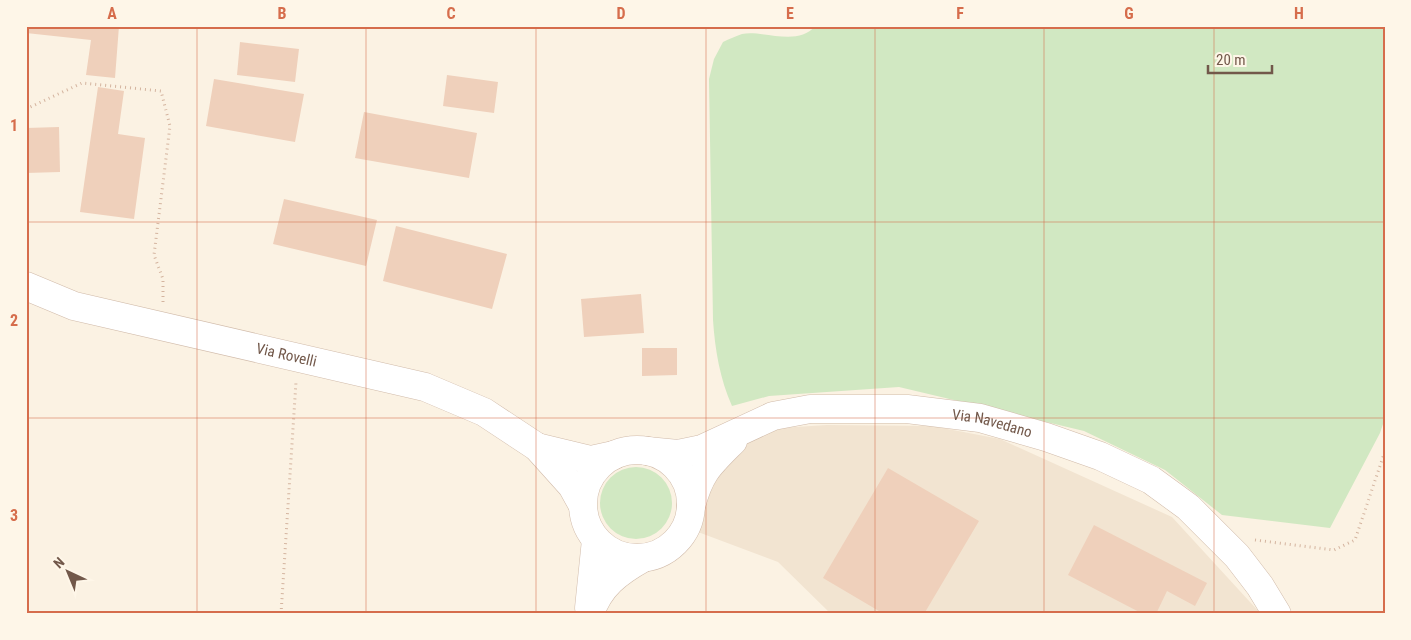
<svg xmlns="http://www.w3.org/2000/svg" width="1411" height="640" viewBox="0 0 1411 640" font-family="'Roboto Condensed',sans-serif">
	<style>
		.residential { fill: #f2e4d1 }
		.green { fill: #d1e8c2 }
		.building { fill: #efd0bb }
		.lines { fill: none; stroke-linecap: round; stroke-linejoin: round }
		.secondary-casing { stroke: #d1bbaa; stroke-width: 29 }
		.path { stroke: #d4b49f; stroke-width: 3; stroke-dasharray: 1 4; stroke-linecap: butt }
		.secondary { stroke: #fff; stroke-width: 28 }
		.grid { fill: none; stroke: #d66d4c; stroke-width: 1; stroke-opacity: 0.55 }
		.labels { text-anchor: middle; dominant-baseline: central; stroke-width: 5; stroke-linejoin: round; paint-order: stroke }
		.street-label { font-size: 15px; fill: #72584a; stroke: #fef6e8 }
		.neatline { fill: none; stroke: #d66d4c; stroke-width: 2 }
		.grid-label { font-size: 16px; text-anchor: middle; font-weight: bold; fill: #d66d4c }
	</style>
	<rect width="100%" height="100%" fill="#fbf2e3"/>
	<!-- residential -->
	<path class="residential" d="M827,425L932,426L1000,439L1172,517L1261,614H831L778,562L698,532L711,479L742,443L780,428Z"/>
	<!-- green -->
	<path class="green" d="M815,26H1385V418L1380,433L1330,528L1222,515L1165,470L1084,431L899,387L769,396L732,406C720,379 715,350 713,320L709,79L714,59L723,42C729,39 736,36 742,34C764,30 798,47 815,26Z
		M600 503a36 36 0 1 1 72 0a36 36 0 1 1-72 0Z"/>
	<!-- building -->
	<path class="building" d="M26,26H119L115,78L86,75L91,40L26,33Z
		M240,42L299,49L295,82L237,75Z
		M447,75L498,82L494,113L443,106Z
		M214,79L304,94L295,142L206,126Z
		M98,87L124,91L118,134L145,138L134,219L80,212Z
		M364,112L477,133L469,178L355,158Z
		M59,127L60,172L26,173V128Z
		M284,199L377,220L366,266L273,244Z
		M396,226L507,254L492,309L383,281Z
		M641,294L644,333L584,337L581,299Z
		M642,348H677V375L642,376Z
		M888,468L979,521L924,614H884L823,578Z
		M1094,525L1207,583L1195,606L1167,591L1156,614H1143L1068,575Z"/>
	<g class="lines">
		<!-- secondary casing -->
		<g class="secondary-casing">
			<g id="secondary">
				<path id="s1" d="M26,286L74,306L425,387L484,412L537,447L572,486L582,504"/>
				<path d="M537,447L591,460L614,455"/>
				<circle cx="637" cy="504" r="54"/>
				<path id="s2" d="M647,451L678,454L702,449L773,416L810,409H907L980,418L1046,437L1100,456L1151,480L1188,507L1237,556L1260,586L1277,614"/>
				<path d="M691,506C700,472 709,465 733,441"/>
				<path d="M589,608L596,540"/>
				<path d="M590,614C599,586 618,572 643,558"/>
			</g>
		</g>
		<!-- path -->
		<path class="path" d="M26,109L82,83L161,91L170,126L154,255L163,279V304
			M1255,540L1334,550L1355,540L1385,451
			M281,614L296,382"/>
		<!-- secondary -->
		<use href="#secondary" class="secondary"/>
	</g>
	<!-- grid -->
	<path class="grid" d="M197,26V614M366,26V614M536,26V614M706,26V614M875,26V614M1044,26V614M1214,26V614M26,222H1385M26,418H1385"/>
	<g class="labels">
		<!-- street labels -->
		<g class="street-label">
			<text stroke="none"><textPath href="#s1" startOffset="270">Via Rovelli</textPath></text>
			<text stroke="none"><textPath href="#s2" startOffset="355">Via Navedano</textPath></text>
		</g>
	</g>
	<!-- border -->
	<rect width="1411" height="640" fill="none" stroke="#fef6e8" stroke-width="55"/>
	<!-- north arrow -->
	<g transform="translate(68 572) rotate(316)" stroke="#fef6e8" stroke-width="4" paint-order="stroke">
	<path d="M0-4L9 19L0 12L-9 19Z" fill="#72584a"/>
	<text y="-8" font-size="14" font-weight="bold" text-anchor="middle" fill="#72584a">N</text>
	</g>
	<!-- scale -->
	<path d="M1208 65v8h64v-8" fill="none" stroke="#72584a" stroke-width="2.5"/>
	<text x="1216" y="65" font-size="15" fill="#72584a" stroke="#fef6e8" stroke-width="4" paint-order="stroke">20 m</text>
	<rect x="28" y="28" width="1356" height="584" class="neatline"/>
	<g class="grid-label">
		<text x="112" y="19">A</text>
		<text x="282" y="19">B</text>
		<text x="451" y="19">C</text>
		<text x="621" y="19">D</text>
		<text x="790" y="19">E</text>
		<text x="960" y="19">F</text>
		<text x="1129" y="19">G</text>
		<text x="1299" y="19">H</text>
		<text x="14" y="131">1</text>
		<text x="14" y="326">2</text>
		<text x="14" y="521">3</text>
	</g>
</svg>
